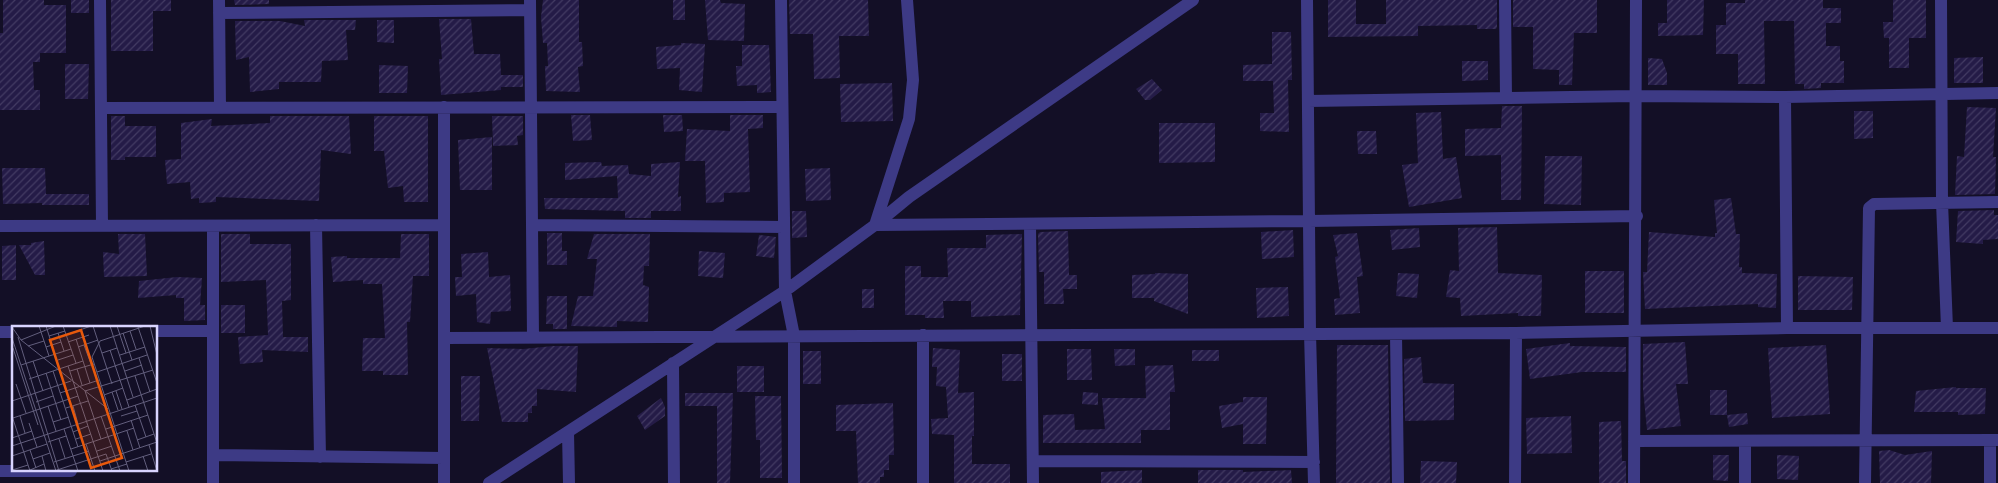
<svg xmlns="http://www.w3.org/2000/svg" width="1998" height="483" viewBox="0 0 1998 483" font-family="'Source Sans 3',sans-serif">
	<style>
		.building { fill: url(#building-hatch) }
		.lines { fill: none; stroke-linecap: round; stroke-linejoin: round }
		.minor { stroke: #3d3a85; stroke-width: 12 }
		.inset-road { fill: none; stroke: #625e7d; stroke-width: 1 }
		.view { fill: #e8590c; fill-opacity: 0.15; stroke: #e8590c; stroke-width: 2.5 }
		.inset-edge { fill: none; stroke: #d9d4ff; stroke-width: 2.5 }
	</style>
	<defs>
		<pattern id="building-hatch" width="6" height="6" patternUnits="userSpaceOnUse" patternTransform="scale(1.25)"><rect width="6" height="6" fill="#241b47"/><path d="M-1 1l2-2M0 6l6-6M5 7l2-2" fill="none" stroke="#433b63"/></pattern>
	</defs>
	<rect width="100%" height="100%" fill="#130f26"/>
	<!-- building -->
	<path class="building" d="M3,0H44V5H66V53H40V62H33L34,90H40V110H0V33H3Z
		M71,0H89V13H71Z
		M111,0H171V11H153V51H111Z
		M234,0H269V4L235,5Z
		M543,0H579V42H582L583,66L578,67L580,92L546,91L545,66H548L547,43H543L541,17Z
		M673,0H685V20H673Z
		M705,0H720L721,3L745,4L744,41L708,40Z
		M789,0H868L869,36H839L840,78L814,79L813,34H790Z
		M1328,0H1356V24H1386V0H1497V27L1496,29H1477V25L1418,26V36L1328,37Z
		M1513,0H1597V33H1574L1572,85H1559V70L1533,69V27H1513Z
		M1667,0H1704L1703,35L1658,36V23H1667Z
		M1745,0H1823V8H1841V23H1826V46H1840V61H1844V83H1821V88L1804,89V84H1795L1794,21H1764L1765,84H1738V54H1716V25H1726V3H1745Z
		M1893,0H1926V38H1909V68H1889V38H1884L1883,22H1893Z
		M439,19H471L474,54H500L501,75H523V87H501V90L441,95L439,59H442Z
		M304,20H356L355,30H346L348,60L322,61L321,82H279V89L250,92L249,57L236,60L235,21H280L305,26Z
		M377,20H394V43L377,42Z
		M1272,32H1291L1292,80H1288L1289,132L1260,131V113H1274L1273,81H1243V65L1272,64Z
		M681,43L705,44L702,92L679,90L680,68L657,69L656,47L681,45Z
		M742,45H769L771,92L757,93V85L737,86L736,66H742Z
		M1983,57V83H1954V58Z
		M1648,58L1662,59L1667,73V85H1648Z
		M1462,61H1488V80L1462,81Z
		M65,64H89L88,99H65Z
		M379,65L408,66L407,93H379Z
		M1152,79L1162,90L1150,100H1145L1136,89Z
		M892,83L893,121L841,122L840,84Z
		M1502,106H1522L1521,200H1501V155L1465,156V129L1501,128Z
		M1967,107L1996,108L1993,157H1996L1995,194L1955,195L1957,156L1964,157Z
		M1854,111H1873V138L1854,139Z
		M1441,112L1443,159L1456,157L1462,198L1409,207L1402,165L1418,163L1416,113Z
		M571,115H590L592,140L573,141Z
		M663,115H682L683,131L664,132Z
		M730,115H763V128L748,129L750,192L724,193V202L706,203L705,161H685L687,129L730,131Z
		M111,116H125V126H156V157H125V160H111Z
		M270,116H349L351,154L321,150L319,201L216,197V202L199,203V198L191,199L190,182L167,184L165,160L181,159V123L212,119L211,126L270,123Z
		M374,116H428V202H404L403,186L388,188L384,151H374Z
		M492,116H523V135L517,136L518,145L493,146Z
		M1159,123H1215V162L1159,163Z
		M1357,131H1376L1377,154H1358Z
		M492,137V190H460L458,140Z
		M1545,156H1582L1581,205L1544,204Z
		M601,162L602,166L628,165L629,174L651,176V164L680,162L678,197L681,196V211H651V218H625V211L545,209L544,198H618L617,176L565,180V163Z
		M2,168H45L46,194H89V205H42V203L3,204Z
		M830,168L831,200L806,201L805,169Z
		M1731,198L1736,234H1740L1739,267H1742V273L1777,274L1776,308L1758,307V304L1645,309L1643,272H1647L1649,232L1715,237V233H1717L1714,200Z
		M1994,210V215H1998V239L1983,240V244L1956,242L1958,211Z
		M792,211H806L807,237L792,238Z
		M1497,227L1498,273L1542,275L1541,316H1518V313L1461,316L1460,298L1446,297L1450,270L1459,271L1458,228Z
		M1419,228L1420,247L1392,250L1390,230Z
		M1293,230L1294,257L1262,259L1261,232Z
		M1068,231L1069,275H1077V289H1063L1064,304H1044V272H1039L1038,234L1040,232Z
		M547,233H562V251H567V265H547Z
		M1357,233L1363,276L1357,277L1360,313L1335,315L1334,299L1340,298L1335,257L1338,256L1333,235Z
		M118,234H145L147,276L104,277L103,252L119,254Z
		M221,234H250V244H291V300L282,301L283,337H308V352L262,350L263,362L240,364L238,337L268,335L266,280L221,282Z
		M401,234H429V276H413L410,322H407L408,375H383V371H362L363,338H385L382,284H363V280L333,282L331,257L347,256V258H400Z
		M594,234H650L649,266H644L643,285L649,287L648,322L617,321V327L571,326L578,296H593L597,259H587Z
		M1022,234L1020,315L971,317V301H943L944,318H925V315H905V266H921V277H948L947,248H986V235Z
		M759,235L776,237L774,258L756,256Z
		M44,241L45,275H35L19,245H31V243Z
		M16,245V280H2V246Z
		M699,251L725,253L723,278L698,276Z
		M488,252L489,277L510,275L511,311L491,312L490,324L477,322L476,294L456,296L455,277H462L461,254Z
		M1585,271H1624V313H1585Z
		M1155,273L1188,274V314L1154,301V298H1132V275L1155,274Z
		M1398,273L1419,274L1417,298L1396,296Z
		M1798,276L1853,277L1852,310H1798Z
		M177,277L202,278L200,305H205V320L184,321V298H176V295L138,298L139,281Z
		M1288,287L1289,316L1257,318L1256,288Z
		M862,289H874V308H862Z
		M547,296H567V329H573H553V324H546Z
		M221,305H245V333H221Z
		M1685,342L1688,384H1676L1681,426L1647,430L1643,389V344Z
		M1570,343V346L1626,347V372H1582L1530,379L1526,349Z
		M1337,345H1388L1390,483H1336Z
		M1826,345L1830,414L1772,418L1768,348Z
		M553,346H578L576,392L537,389V406H532V413H528V422H502L487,348L523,349Z
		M933,348L960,350L958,393L974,392V436H972V464H1010V483H954V435L932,434L931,419L948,418L946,387L936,386L937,367H932Z
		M1067,349H1091L1092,380H1067Z
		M1114,349H1135V365L1115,366Z
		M1192,350H1219V361H1192Z
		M803,351H821V384H803Z
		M1002,354H1022V381H1002Z
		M1421,357L1423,383L1454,384V420L1405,421L1404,359Z
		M1173,365L1175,392H1170V430H1141V443H1043V415L1074,414L1075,430L1105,429L1102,398H1146L1145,366Z
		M737,366H764V392H737Z
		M461,376H480L479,421H461Z
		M1956,387V388H1986L1985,414L1958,415V412H1914L1916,391Z
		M1710,390H1727V415H1710Z
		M1083,392L1098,393V405L1082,404Z
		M685,393H733L730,483H717V406H685Z
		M755,396H781L782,478H760V440H756Z
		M1243,397H1267L1266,444H1243V424L1222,428L1219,406L1243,402Z
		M661,398L665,407V416L645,430L637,416Z
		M893,403L894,455H889V470H884V477H880V483H858L856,431H836V405Z
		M1747,413L1748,424L1729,427L1727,415Z
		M1571,416L1572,453L1527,454L1526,418Z
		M1621,421L1622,461H1626V483H1599V422Z
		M1889,450L1905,455L1932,451L1931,483H1880L1879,451Z
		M1713,455H1729L1728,481L1713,480Z
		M1777,455L1799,456L1798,480L1777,479Z
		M1421,461L1457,462L1456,483H1420Z
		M1142,470V483H1101V472Z
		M1198,470H1243V472L1291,470L1292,483H1198Z"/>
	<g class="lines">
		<!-- minor -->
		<path class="minor" d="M100,0L102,226
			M219,0L220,108
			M530,0L533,337
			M781,0L785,291L794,336V483
			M907,0L913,80L909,119L875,225L1309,221L1637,216
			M1307,0L1310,333L1314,483
			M1505,0L1506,98
			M1941,0L1942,202L1947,328
			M219,13L530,10
			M1785,97L1787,328
			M1308,101L1634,96L1785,97L1998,93
			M444,107V483
			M101,108L782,107
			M1030,224L1033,483
			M316,225L320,457
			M532,225L784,227
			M0,226L444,225
			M156,331H213
			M0,332H14
			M1396,334L1398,483
			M923,335V483
			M444,338L1516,333L1787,328H1998
			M673,363L674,483
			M568,432L569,483
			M1990,440V483
			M1634,441L1998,440
			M213,455L444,458
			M1033,461L1314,462
			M0,471H71
			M213,483V226
			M489,483L785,291L875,225L909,197L1193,0
			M1515,483L1516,333
			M1634,483L1636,0
			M1745,483V442
			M1865,483L1869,208L1874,204L1998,202"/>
	</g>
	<!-- overview -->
	<g transform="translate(12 326)">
		<rect width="145" height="145" fill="#130f26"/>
		<path class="inset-road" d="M27,0L37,30M34,0L40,19M51,0L64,37M81,0L100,58M98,0L121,71M105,0L114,27M138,0L145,29M0,1L9,14L96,83M126,1L145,57M118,5L124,23M46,7L52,25M111,7L120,34M54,9L79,0M37,10L53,5M6,11L47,145M0,12L44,145M64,13L78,57M9,14L44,0M56,16L77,9M72,19L79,38M16,20L32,15M34,21L49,16M66,21L86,14M1,22L26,99M98,24L117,81M90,27L105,22M108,29L133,21M127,32L138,66M46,34L61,29M21,35L31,65M9,39L59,23M56,40L91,145M65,43L70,59M41,45L66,121M58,45L82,38M113,45L130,39M85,46L135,29M34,47L49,94M123,50L145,117M17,53L71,35M4,58L14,87M104,65L110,83M100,66L106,84M48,67L87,54M92,69L111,62M115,74L145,63M0,75L59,55M24,76L41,70M123,79L134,111M36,80L44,105M61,80L66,98M54,82L76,75M0,90L18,145M8,90L13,107M89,90L108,145M109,90L125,85M1,92L66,70M119,94L128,122M41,96L57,91M17,97L25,121M52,103L66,145M94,103L136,89M115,105L121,124M61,106L76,100M0,112L20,105M47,113L53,132M64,113L79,108M89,113L73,65L141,44M125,114L142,108M36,116L54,110M74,118L83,145M137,119L145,145M0,120L145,72M59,123L122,102M18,124L24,142M85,125L100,120M0,130L35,118M30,130L34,145M131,130L136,145M21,133L38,127M88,135L145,116M42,136L77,125M114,136L139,128M99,143L115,138M0,144L16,139M18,144L32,138M45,144L94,128L100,145M117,145L80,31L88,15L133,0"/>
		<path class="view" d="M69,4L110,132L79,142L38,14Z"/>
		<rect width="145" height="145" class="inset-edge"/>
	</g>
</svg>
